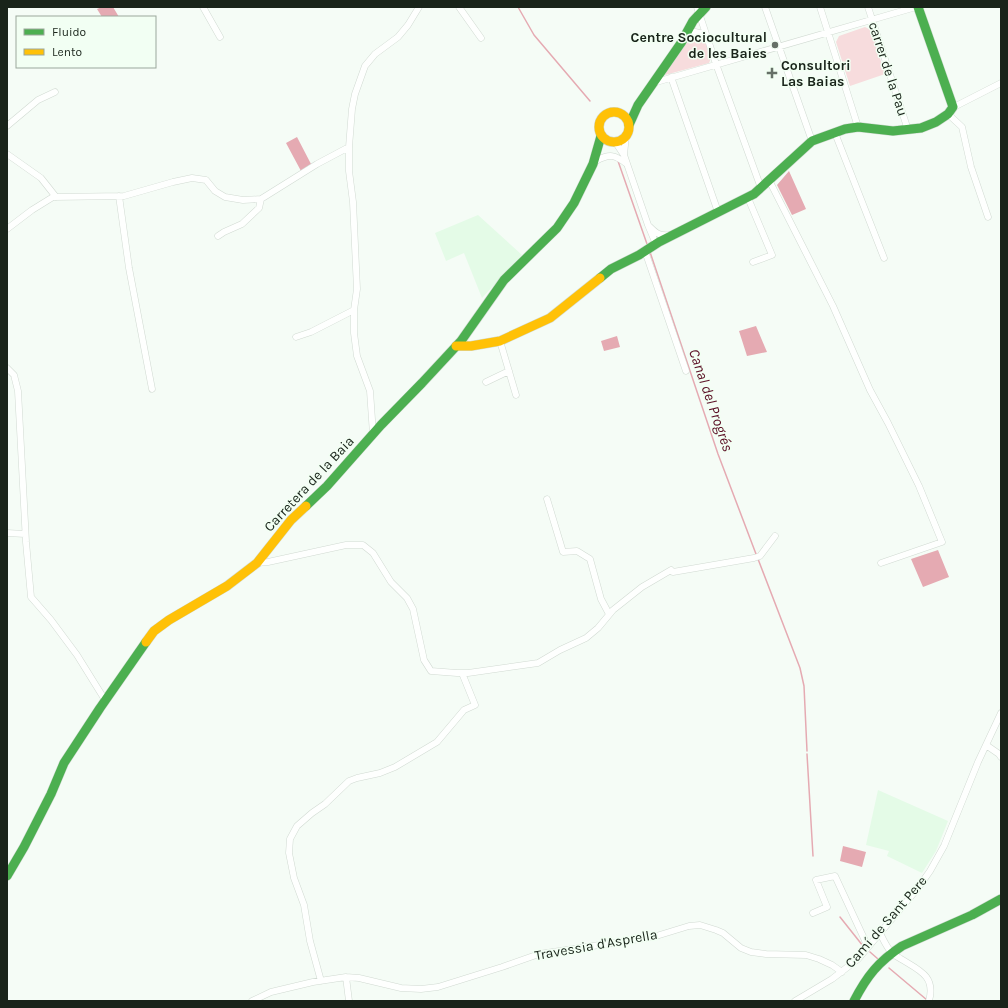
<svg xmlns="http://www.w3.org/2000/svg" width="1008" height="1008" viewBox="0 0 1008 1008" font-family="Karla,sans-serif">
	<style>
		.built { fill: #e4fbe7 }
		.green { fill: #f7dcdd }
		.water { fill: #e5aab2 }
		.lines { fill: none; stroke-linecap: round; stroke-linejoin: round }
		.stream { stroke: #e5aab2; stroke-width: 1.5 }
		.street-casing { stroke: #d1dad2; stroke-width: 7 }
		.fast-casing { stroke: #d1dad2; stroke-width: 10 }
		.slow-casing { stroke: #d1dad2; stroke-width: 10 }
		.street { stroke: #fefffe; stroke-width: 6 }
		.fast { stroke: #4caf50; stroke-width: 9 }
		.slow { stroke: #ffc107; stroke-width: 9 }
		.poi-dot { fill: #667067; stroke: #f2fff3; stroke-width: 1.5 }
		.labels { text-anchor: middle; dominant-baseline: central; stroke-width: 3; stroke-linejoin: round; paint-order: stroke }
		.poi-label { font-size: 14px; font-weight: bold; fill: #19241a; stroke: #f2fff3; text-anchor: end }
		.street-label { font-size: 14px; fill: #19241a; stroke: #f2fff3 }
		.water-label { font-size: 15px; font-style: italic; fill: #5b0e25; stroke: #f2fff3 }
	</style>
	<rect width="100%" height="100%" fill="#f5fcf6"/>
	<!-- built -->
	<path class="built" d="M478,215L522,255L482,298L464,253L446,261L435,233Z
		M878,790L948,821L936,851L922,873L887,856L889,851L866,845Z"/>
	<!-- green -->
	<path class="green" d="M865,27L871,30L885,74L850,86L836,42L839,36Z
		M691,33L703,35L711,58L709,63L665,75V73Z"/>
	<!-- water -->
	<path class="water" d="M102,7H113L119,17H102L97,9Z
		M297,137L311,164L301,171L286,143Z
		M789,171L806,209L792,215L777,185Z
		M756,326L767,352L747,356L739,331Z
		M617,336L620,347L604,351L601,341Z
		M938,550L949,577L923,587L911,559Z
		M843,846L866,852L862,867L840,861Z"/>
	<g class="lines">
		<!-- stream -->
		<path class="stream" d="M518,7L534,35L590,101
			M618,161L647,244
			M650,252L718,454L756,554
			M758,559L800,668L804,686L807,751
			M807,754L813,856
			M840,917L863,946
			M870,952L878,959
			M889,968L927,1000"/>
		<!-- street casing -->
		<g class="street-casing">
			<path id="street" d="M203,7L220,37
				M459,7L481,38
				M697,7L716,64L761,188
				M765,7L812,141
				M820,7L858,127
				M868,7L908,130
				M687,32C695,31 700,32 707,36
				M671,77L718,212
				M653,83L916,7
				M952,108L1001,83
				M948,114L962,127L971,167L988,217
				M7,126L38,100L55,92
				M835,133L884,258
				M616,143L624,155L648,225L656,244
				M7,154L41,178L56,197
				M624,155L626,135
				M596,161C610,153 615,155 627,164
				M769,180L833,306L870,390L888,423L919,486L942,542L881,563
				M119,196L129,268L152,389
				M748,198L772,255L753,262
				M650,227C657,234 660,236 670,235
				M7,229L32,210L53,197L124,196L173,182L192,178L206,180L215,191L225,197L243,200L261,199L317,164L349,147
				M218,236L224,232L242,224L259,208L261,199
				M645,251L686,371
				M296,337L311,332L354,310
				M500,341L516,395
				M7,368L14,375L18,391L26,542L31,597L51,620L77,655L105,700
				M486,382L509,371
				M373,434L370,391L357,356L354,333V310L357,289L353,202L349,171V147L352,109L355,94L365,66L375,54L398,37L408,25L419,7
				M547,499L563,552L577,551L590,559L601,599L609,614
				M7,533L25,534
				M257,563L268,562L346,545H363L373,553L391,582L407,598L413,609L424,660L431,671L457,673H468L538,663L560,650L586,638L598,628L613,610L642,587L671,570
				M673,572L754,558L760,556L775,536
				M986,745L999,754L1001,757
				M813,913L827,907L816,880L835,876L868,947
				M880,933C883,939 886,946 891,952C893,955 898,957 901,959C919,970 936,976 929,1001
				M346,977L349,1001
				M321,981L310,941L304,905L294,878L289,853L290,839L297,826L312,813L325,804L349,781L357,778L380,773L395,767L437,742L464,710L475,705L462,673
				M252,1001L271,992L313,982L346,977L359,978L401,988L421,989L438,987L502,967L539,954L653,937L689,926L700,925L716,930L723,933L741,948L751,952L766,954L806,955L819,959L832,965L842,972
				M795,1001L832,979L858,959L918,888L930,871L944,846L978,762L1001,713"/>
		</g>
		<!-- fast casing -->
		<g class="fast-casing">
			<path id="fast" d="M629,125L638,105L681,43L693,21L706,7
				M600,278L611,269L639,255L659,242L754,194L812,141L845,129L858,127L893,131L921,128L936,122L948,114L953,107L918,7
				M306,506L327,486L381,425L422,383L461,341L504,280L557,228L574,203L593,164L601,136
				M7,876L24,847L51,794L64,763L100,708L146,642
				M854,1001C867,976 878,962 902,946L972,915L1001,899"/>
		</g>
		<!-- slow casing -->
		<g class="slow-casing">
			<path id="slow" d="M599 127a15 15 0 1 1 30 0a15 15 0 1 1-30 0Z
				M456,346H471L500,341L550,318L600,278
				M146,642L154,631L169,620L227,586L257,563L291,520L306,506"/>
		</g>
		<!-- street -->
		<use href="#street" class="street"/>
		<!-- fast -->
		<use href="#fast" class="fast"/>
		<!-- slow -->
		<use href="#slow" class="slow"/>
	</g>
	<!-- markers -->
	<g class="poi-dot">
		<circle cx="775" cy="45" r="4"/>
		<path d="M770 67h4v4h4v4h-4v4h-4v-4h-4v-4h4z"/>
	</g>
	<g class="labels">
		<!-- poi labels -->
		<g class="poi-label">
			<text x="767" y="37">Centre Sociocultural<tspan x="767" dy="16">de les Baies</tspan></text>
			<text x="781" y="65" text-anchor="start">Consultori<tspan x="781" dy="16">Las Baias</tspan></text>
		</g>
		<!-- street labels -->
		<g class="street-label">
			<text transform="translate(888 69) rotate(72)">carrer de la Pau</text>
			<text transform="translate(309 484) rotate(-47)">Carretera de la Baia</text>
			<text transform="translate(886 922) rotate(-49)">Camí de Sant Pere</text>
			<text transform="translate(596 945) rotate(-10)">Travessia d'Asprella</text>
		</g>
		<!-- water labels -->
		<g class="water-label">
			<text transform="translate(711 400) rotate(71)">Canal del Progrés</text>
		</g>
	</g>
	<!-- border -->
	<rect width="1008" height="1008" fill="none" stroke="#19241a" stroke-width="16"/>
	<!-- legend -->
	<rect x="16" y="16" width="140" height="52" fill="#f2fff3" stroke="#9ba79c"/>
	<rect x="24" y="29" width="20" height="6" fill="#4caf50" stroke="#9ba79c"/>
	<text x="52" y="36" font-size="12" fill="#19241a">Fluido</text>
	<rect x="24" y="49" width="20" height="6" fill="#ffc107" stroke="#9ba79c"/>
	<text x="52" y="56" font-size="12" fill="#19241a">Lento</text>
</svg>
